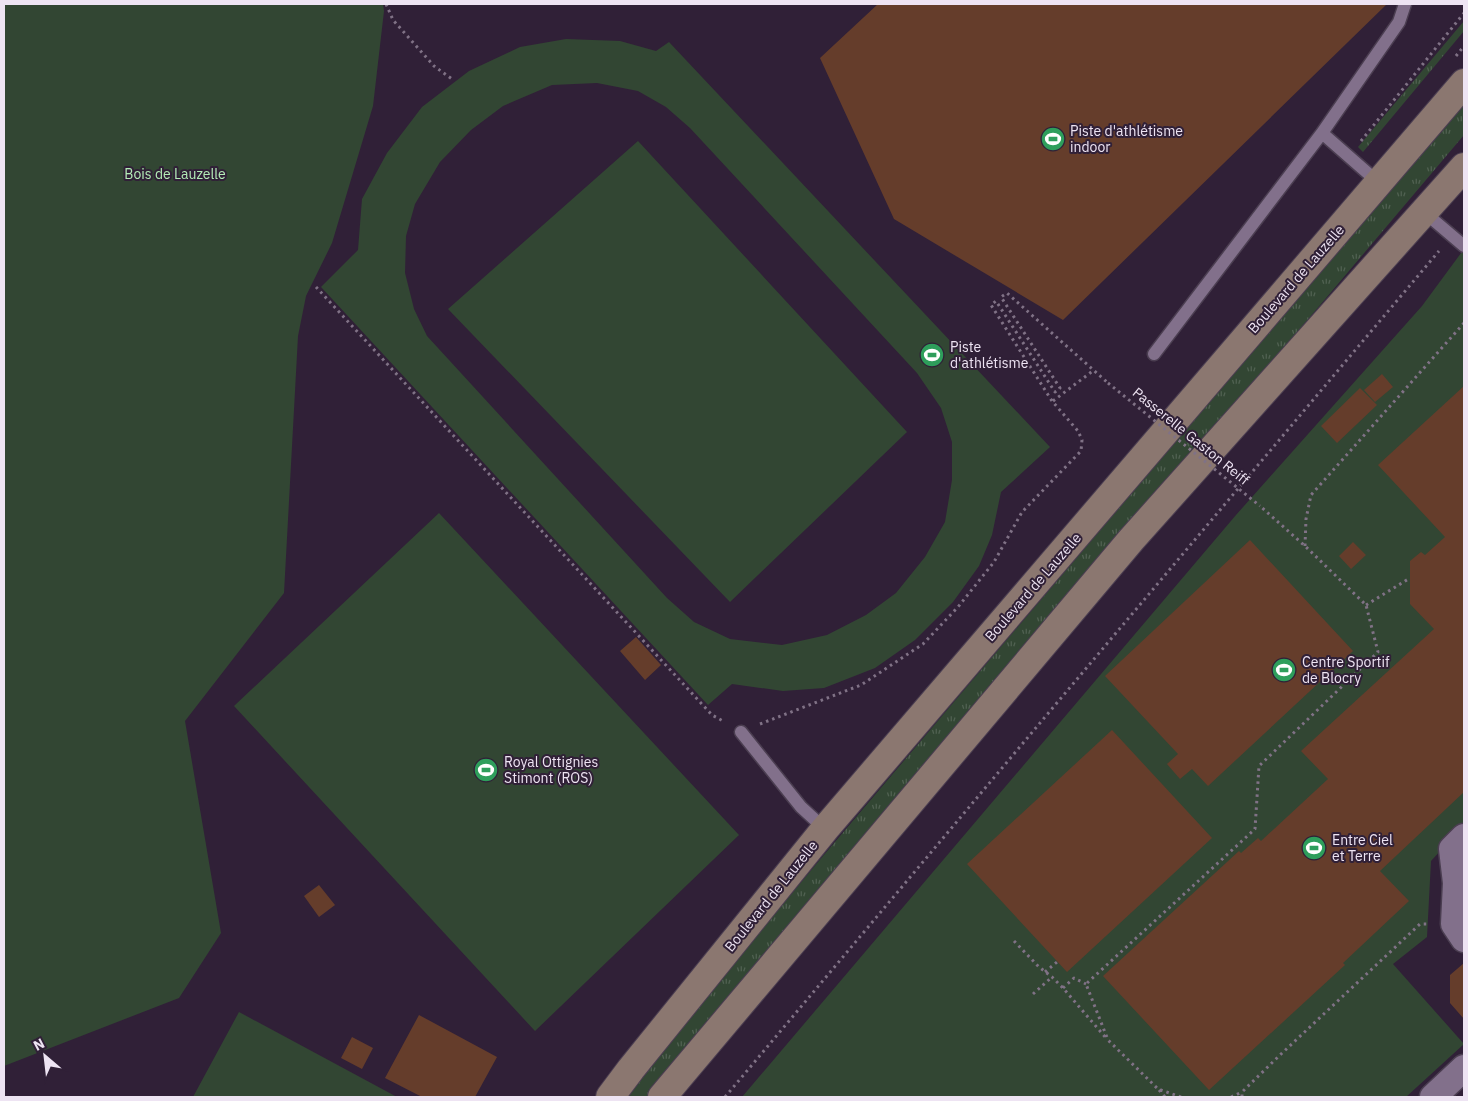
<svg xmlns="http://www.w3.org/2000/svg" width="1468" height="1101" viewBox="0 0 1468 1101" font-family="'IBM Plex Sans',sans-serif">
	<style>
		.grass { fill: url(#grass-tufts) }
		.park { fill: #324633; fill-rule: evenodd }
		.building { fill: #653d2b }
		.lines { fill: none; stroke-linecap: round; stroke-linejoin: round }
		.lane-casing { stroke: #4b3e51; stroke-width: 15 }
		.street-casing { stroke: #4b3e51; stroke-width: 29 }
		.secondary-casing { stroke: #4b3e51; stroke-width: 30 }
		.path { stroke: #807286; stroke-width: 3; stroke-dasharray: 2.5 4; stroke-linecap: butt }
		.lane { stroke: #82708b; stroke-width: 12 }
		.street { stroke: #82708b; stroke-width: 26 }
		.secondary { stroke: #8b7770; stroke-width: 28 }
		.path-bridge { stroke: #807286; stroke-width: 3; stroke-dasharray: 2.5 4; stroke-linecap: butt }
		.labels { text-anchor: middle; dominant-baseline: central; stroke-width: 4; stroke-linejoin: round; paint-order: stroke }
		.poi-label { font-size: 14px; fill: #eee4f3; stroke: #302037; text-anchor: start }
		.park-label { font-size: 14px; fill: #b3ecb6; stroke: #302037 }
		.street-label { font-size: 14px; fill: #eee4f3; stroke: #302037 }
	</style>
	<defs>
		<pattern id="grass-tufts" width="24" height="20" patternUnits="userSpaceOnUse" patternTransform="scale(1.25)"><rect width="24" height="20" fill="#324633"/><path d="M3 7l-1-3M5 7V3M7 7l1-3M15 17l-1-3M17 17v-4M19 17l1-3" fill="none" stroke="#506151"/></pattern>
	</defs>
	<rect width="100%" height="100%" fill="#302037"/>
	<!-- grass -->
	<path class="grass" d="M1464,21V31L1363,152L1358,147Z
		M1464,102V135L650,1097H623L675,1033L823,856Z"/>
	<!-- park -->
	<path class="park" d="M4,4H383L384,11L373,106L332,243L306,296L298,336L284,593L185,721L221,933L179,998L4,1066Z
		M566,39L620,41L656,51L669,42L1050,447L1001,492L992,535L979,566L953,602L915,640L875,668L824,688L783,691L732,684L708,705L321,287L358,250L362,199L387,153L422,107L469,71L520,47ZM597,83L638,91L666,107L690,128L917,373L941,408L952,442V480L945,522L925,557L896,593L866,615L827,635L782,645L730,639L694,622L667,598L427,336L414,309L405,273L406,236L415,204L440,162L471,130L503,106L552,85Z
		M638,141L907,432L730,602L448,309Z
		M1464,249V825L1431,861L1427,937L1393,964L1464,1044L1406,1097H742L1236,515L1422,306Z
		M439,513L739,835L535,1031L234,706Z
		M239,1012L397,1097H193Z"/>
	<!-- building -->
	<path class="building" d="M878,4H1387L1063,320L894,219L820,58Z
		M1382,374L1393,387L1375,402L1364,390Z
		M1464,386V792L1380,871L1409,901L1343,963L1345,965L1209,1090L1103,976L1239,851L1241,853L1258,838L1261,841L1328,779L1301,751L1434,629L1410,604V561L1421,552L1425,555L1445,537L1378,465Z
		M1360,388L1377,405L1337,443L1321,426Z
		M1250,540L1353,651L1208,786L1192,769L1180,779L1167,764L1178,754L1105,676Z
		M1353,542L1366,555L1351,569L1339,556Z
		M636,637L661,665L645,680L620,651Z
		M1112,730L1212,838L1067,972L967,864Z
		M319,885L335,905L319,917L304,896Z
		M1464,963V1019L1450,1003V975Z
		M419,1015L497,1057L475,1097H422L385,1078Z
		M352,1037L373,1048L362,1069L341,1058Z"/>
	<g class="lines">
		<!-- lane casing -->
		<g class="lane-casing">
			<path id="lane" d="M1322,133L1399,22L1405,4
				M1424,212L1464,246
				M1154,354L1322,133L1379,183
				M741,732L801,807L825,829"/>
		</g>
		<!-- street casing -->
		<g class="street-casing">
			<path id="street" d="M1464,837L1452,849L1456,883L1454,924L1464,939
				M1433,1097L1464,1068"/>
		</g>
		<!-- secondary casing -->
		<g class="secondary-casing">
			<path id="secondary" d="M610,1097L631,1069L825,829L1464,83
				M662,1097L1131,540L1464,167"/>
		</g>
		<!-- path -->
		<path class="path" d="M386,4L393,20L434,66L452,79
			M1456,56L1464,46
			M1361,141L1464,13
			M316,287L712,715L723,721
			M1053,401L1094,370
			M1305,546L1306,519L1311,495L1464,323
			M1366,605L1410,578
			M760,724L861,685L923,644L958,607L994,562L1022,512L1081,451L1082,440L1078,431L1052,401L991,305L996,301L1055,392L1060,388L1001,297L1007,293L1108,383
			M1014,941L1039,967L1052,977L1063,988L1106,1038
			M1045,972L1057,962
			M1063,988L1074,978L1086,984
			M1033,994L1052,977
			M1159,1090L1165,1097
			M725,1097L1045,717L1439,251
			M1181,1097L1158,1089L1108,1040L1086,984L1255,829L1259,766L1378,652L1366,605L1305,546L1260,506
			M1231,1097L1242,1092
			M1242,1097V1092L1280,1055L1420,924H1427"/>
		<!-- lane -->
		<use href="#lane" class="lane"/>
		<!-- street -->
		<use href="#street" class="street"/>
		<!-- secondary -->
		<use href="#secondary" class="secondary"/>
		<!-- path-bridge -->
		<path class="path-bridge" d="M1108,383L1260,506"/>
	</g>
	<!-- icons -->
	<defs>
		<g id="stadium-disc" transform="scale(1.25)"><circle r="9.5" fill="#2e9e5b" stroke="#302037"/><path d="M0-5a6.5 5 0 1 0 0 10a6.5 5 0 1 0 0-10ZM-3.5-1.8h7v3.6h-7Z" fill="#fff"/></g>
	</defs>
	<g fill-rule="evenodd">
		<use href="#stadium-disc" x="1053" y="139"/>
		<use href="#stadium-disc" x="932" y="355"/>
		<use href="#stadium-disc" x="1284" y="670"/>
		<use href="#stadium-disc" x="486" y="770"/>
		<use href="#stadium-disc" x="1314" y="848"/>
	</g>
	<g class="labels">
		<!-- poi labels -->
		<g class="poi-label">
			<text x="1070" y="131">Piste d'athlétisme<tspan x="1070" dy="16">indoor</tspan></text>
			<text x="950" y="347">Piste<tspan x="950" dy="16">d'athlétisme</tspan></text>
			<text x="1302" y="662">Centre Sportif<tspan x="1302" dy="16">de Blocry</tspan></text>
			<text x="504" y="762">Royal Ottignies<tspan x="504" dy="16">Stimont (ROS)</tspan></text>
			<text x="1332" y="840">Entre Ciel<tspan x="1332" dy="16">et Terre</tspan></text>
		</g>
		<!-- park labels -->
		<g class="park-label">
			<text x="175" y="174">Bois de Lauzelle</text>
		</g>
		<!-- street labels -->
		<g class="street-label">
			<text transform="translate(1296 279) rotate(-49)">Boulevard de Lauzelle</text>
			<text transform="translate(1191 436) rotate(39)">Passerelle Gaston Reiff</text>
			<text transform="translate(1033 587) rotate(-49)">Boulevard de Lauzelle</text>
			<text transform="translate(771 896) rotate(-51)">Boulevard de Lauzelle</text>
		</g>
	</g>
	<!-- border -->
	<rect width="1468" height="1101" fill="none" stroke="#eee4f3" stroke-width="10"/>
	<!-- north arrow -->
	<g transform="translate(45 1056) rotate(332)" stroke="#302037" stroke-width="4" paint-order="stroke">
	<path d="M0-4L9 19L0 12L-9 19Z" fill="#eee4f3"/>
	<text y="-8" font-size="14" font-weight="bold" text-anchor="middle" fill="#eee4f3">N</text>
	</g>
</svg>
